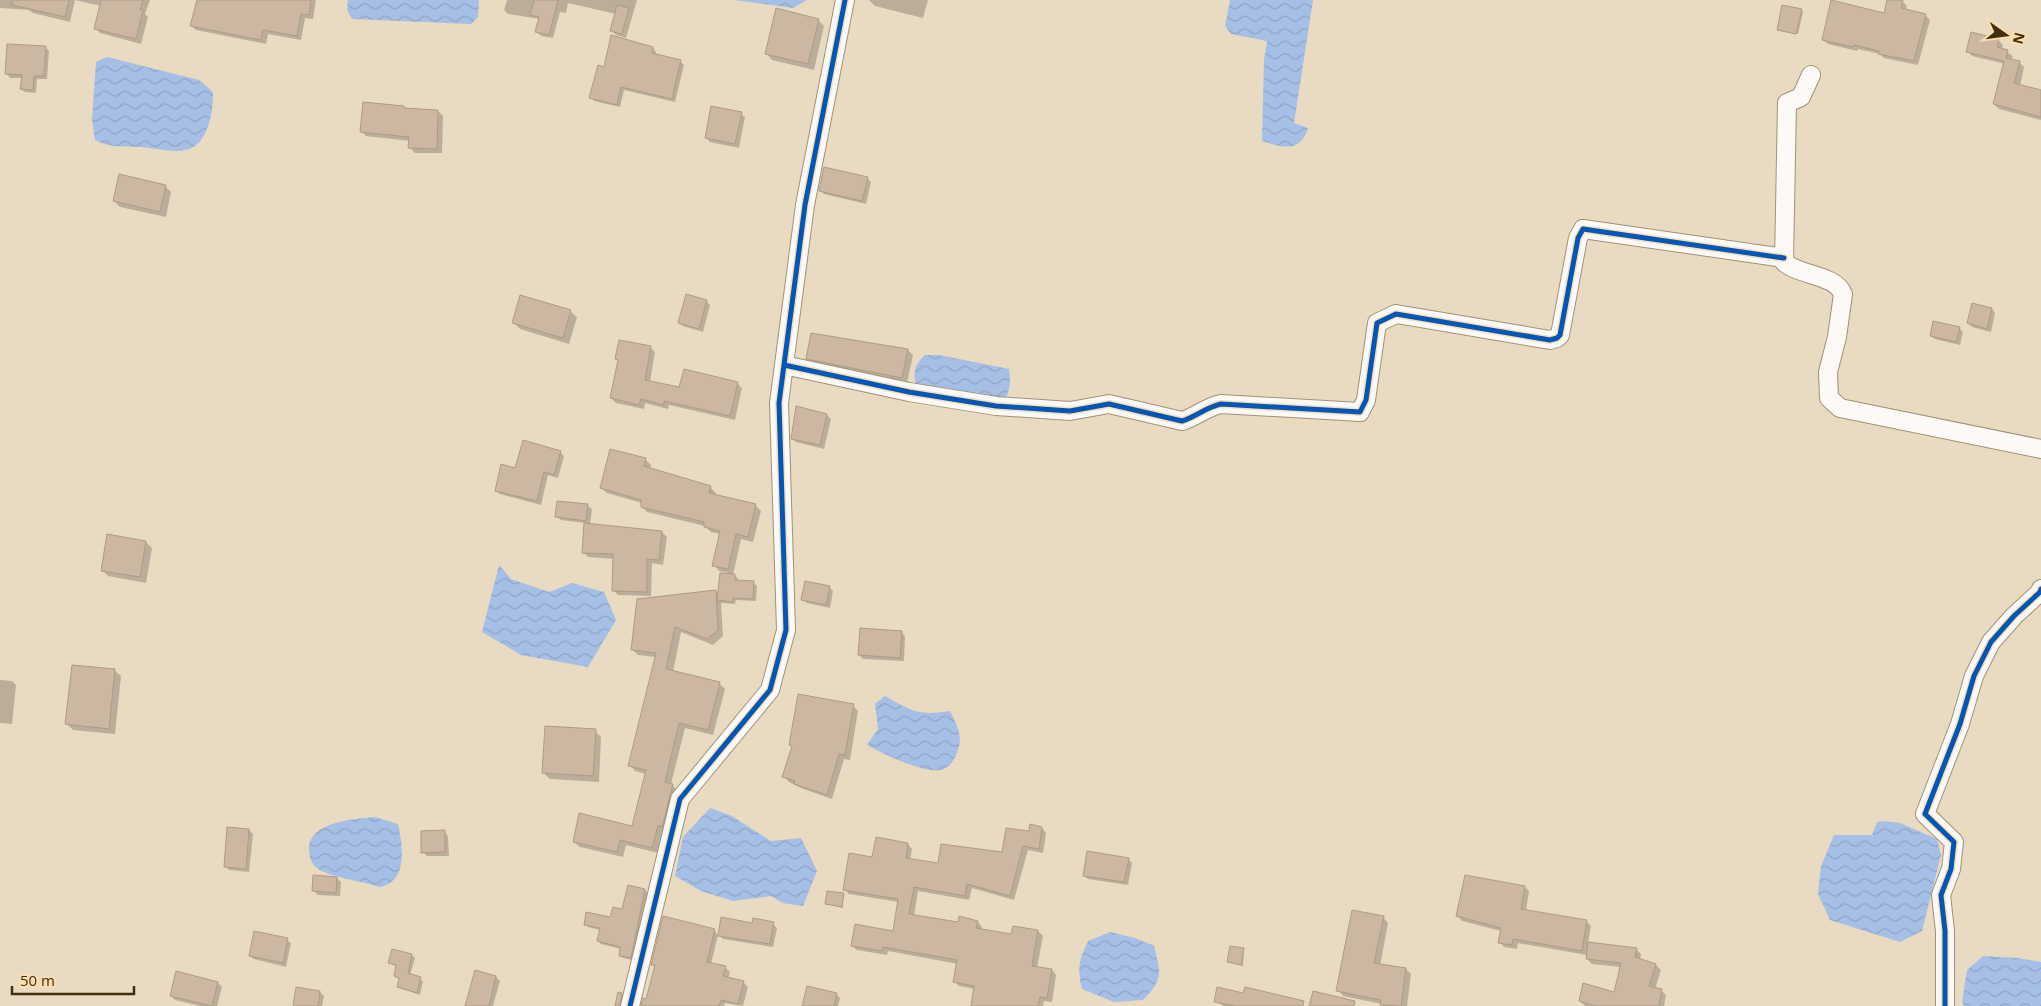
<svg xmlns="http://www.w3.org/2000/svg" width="2041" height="1006" viewBox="0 0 2041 1006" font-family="'Open Sans',sans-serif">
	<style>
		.water { fill: url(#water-waves) }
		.shadow { fill: #0003 }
		.building { fill: #ccb8a2; stroke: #ae9b85 }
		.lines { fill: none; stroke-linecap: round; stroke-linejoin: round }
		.minor-casing { stroke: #a19276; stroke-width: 20 }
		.minor { stroke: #fcf9f6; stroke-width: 18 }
		.cycleway-casing { stroke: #faddb1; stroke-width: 8 }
		.cycleway { stroke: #0057b8; stroke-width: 5 }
	</style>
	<defs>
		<pattern id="water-waves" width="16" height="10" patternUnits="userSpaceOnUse" patternTransform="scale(1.25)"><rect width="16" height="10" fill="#a6bfe6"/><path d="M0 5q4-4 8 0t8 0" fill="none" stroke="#90a4c4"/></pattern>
	</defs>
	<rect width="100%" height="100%" fill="#e9dac2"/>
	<!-- water -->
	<path class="water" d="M348,0H479L478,17L471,24L352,19L347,10Z
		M734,0H807L793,8Z
		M1230,0H1313L1294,123L1308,128C1300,154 1282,147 1262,141L1264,60L1267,41L1231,34L1225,26Z
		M107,57L199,80L213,92C213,105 212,114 208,126C196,162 170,149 140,147C126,146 108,148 95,140L92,119L96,62Z
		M925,355H939L1009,369C1011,383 1010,391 1003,403L916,387C913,372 914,365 925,355Z
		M499,565L511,579L549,592L572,583L604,592L616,620L588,667L521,655L482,632Z
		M885,696C912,711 918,716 950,711C958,727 964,738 956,755C953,762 948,769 940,770C923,773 881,753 867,745L878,729L875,704Z
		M710,808L732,816L771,841L801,838L817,871L803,906L783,903L771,896L733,901L701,891L675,876L683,837Z
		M375,817L398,824C403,846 408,883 379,887C365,882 326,876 317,868C311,863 310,858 309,851C307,821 356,819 375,817Z
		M1884,821L1900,823L1937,839L1941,855L1922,931L1900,942L1830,920L1818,894L1821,866L1834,835H1872L1877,822Z
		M1110,932L1135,938L1154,946C1161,973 1163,980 1143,1000L1114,1002L1082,989C1077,968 1079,960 1088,941Z
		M1983,956L2018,958L2041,962V1006H1964L1962,1002L1967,970Z"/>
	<!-- shadow -->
	<path class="shadow" d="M0,0H150L145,14L148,17L141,44L100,33L95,28L101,6L75,0L70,22L33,13L29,10L0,8Z
		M198,0H316L313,19L305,18L301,40L268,34L266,44L196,30L191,26Z
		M507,0H637L626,38L616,35L612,31L616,14L568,3L566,13L560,12L553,38L541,36L537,32L540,19L508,14L504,10Z
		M869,0H928L923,18L875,6Z
		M1888,0L1902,1L1907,6L1906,10L1925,15L1930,20L1918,65L1884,58L1880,54L1858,49L1857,51L1828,44L1823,40L1885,14Z
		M1801,10L1803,12L1798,34L1778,30Z
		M818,20L824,26L814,70L772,60L766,53Z
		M1998,40L2003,45L2002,49L2013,56L2011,60L2019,62L2024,67L2020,86L2041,92V120L1999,109L1994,104L2005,64L1972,56L1967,51Z
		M45,47L49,51L47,79H37L36,93L25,92L21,89L22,78H10L7,74Z
		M653,48L656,52L655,55L680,61L684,65L675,102L624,90L620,107L594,101L591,97L604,68Z
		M404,107L406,110L438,111L443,116L442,153H415L410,148V141L366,136L361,131Z
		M741,114L745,117L739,148L710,142L706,138Z
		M867,178L871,182L866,204L824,194L820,190Z
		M165,186L171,192L166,217L120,207L114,201Z
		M706,301L710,305L703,332L683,326L679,323Z
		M1992,309L1995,313L1991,332L1972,327L1968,323Z
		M570,311L577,317L569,344L520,329L514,323Z
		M1959,328L1963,332L1960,345L1935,339L1931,336Z
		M812,334L908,350L913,355L907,383L812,364L807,358Z
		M650,347L655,352L650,382L680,389L737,383L742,388L735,420L669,405L668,409L645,403L644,409L616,403L611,398L619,361L617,359Z
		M797,408L827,415L831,419L824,449L796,442L792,438Z
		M560,452L564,456L558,478L548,475L541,505L500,494L496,491L516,469Z
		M645,459L651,465L650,469L710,487L716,493L715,496L755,505L761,511L753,542L741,539L733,575L738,578L737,582L754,583L757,586L756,601L736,600L735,604L721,603L723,636L713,645L681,632L673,672L719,683L725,689L713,735L685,728L671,784L678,791L658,853L626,845L623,857L580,847L574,842L633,827L646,774L635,771L630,765L656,657L638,655L632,649L715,591L719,595L729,573L719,571L714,565L721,534L711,532L705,526L647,512L641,506L642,503L607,493L601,488Z
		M559,502L588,506L592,509L590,525L662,532L667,537L663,565L652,563L651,596L618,595L613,590L614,559L588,557L583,552L585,523L561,520L557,516Z
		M108,536L146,542L152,548L146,583L108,576L102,570Z
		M829,587L833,591L830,608L807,603L803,599Z
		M901,632L905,636L904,661L863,659L859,655Z
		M114,670L121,676L115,734L73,730L67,724Z
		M0,680L12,681L16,685L12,724L0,723Z
		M853,706L858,711L850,760L844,759L832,799L801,788L789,782L784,776L793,748L790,745Z
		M595,731L601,737L599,782L550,779L544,773Z
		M1042,828L1046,833L1043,853L1028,850L1014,900L972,888L969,900L918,891L914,916L958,924L978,922L982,927L981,930L1012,935L1014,927L1038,931L1043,936L1037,968L1052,970L1056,975L1052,1002L1044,1001L1043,1006H972L975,989L959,986L955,982L958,964L888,951L887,955L857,950L852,946L894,932L899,902L849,894L844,889L873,858L908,844L912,849L910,860L939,865L1003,854L1030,833Z
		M249,830L253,834L249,872L229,870L225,866Z
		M444,832L448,836L449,856H427L423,852Z
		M1128,859L1132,863L1128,885L1088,879L1084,876Z
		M337,878L341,882L340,896L318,895L314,891Z
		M629,887L645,890L648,893L633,960L623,958L620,955L621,949L601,944L598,941L600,930L588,927L586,924L611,918L623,911Z
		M1525,887L1529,891L1526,911L1587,922L1591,926L1588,943L1636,949L1641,954L1640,960L1656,965L1661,970L1655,989L1661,990L1666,995L1664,1006H1585L1580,1001L1615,993L1621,967L1592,964L1587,959V955L1518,943L1517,949L1504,947L1500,942L1501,931L1462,921L1458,916Z
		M843,895V908L826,903Z
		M1383,917L1388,923L1380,966L1406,969L1411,974L1407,1006H1383L1382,1004L1343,996L1338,990Z
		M753,924H773L777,928L773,947L723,939L719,935Z
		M714,930L718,935L711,964L725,967L730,972L728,978L743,982L748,987L743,1006L725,1003L724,1006H642L647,1000L655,967L652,964Z
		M287,940L291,943L286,967L254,959L250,956Z
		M1244,949L1243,966L1228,962Z
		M412,955L415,958L410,975L423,981L420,995L398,987L400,979L395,976L397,967L389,963Z
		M475,972L496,977L500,981L493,1006H466Z
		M218,983L222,987L217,1006H200L175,1000L171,996Z
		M320,992L324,996L322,1006H294Z
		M622,994L626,998L624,1006H616Z
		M836,994L840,998L838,1006H803Z
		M1215,1001L1284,1006H1224Z"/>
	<!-- building -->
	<path class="building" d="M13,0H69L65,17L12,5Z
		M101,0H143L140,10H143L136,39L94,29Z
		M197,0H311L309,15L301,14L297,36L263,30L261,40L190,26Z
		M534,0H558L549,35L535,32L539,17L530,15Z
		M1831,0L1884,13L1887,0H1903L1901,8L1926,14L1914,61L1878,54L1879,51L1854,45L1853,47L1822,40Z
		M617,5L629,8L622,34L610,31Z
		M1782,5L1802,9L1796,34L1777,30Z
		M776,8L819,19L808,64L765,54Z
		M1971,32L1999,39L1997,47L2008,50L2006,58L2020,61L2014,83L2041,90V117L1993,104L2004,61L1966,52Z
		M611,35L653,47L652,53L681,60L672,99L621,87L617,105L589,98L598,65L604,67Z
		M7,44L46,46L44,76H34L33,90L20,89L22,75L5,74Z
		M363,102L404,106V108L438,110L437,149L408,148L409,137L360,132Z
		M711,106L742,112L735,144L705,138Z
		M824,167L868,177L862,201L819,191Z
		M119,174L166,185L160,212L113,201Z
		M686,294L707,300L699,329L678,323Z
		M520,295L571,310L563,338L512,323Z
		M1972,303L1992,308L1987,329L1967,323Z
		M1933,321L1960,327L1956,342L1930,336Z
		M811,333L908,349L902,378L806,359Z
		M619,340L651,346L645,380L679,387L684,369L738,382L730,416L664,401V405L641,399L639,405L610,398L618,360L615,359Z
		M796,406L827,414L820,445L791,439Z
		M523,440L561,451L554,475L544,472L537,501L495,491L501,464L515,468Z
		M610,449L646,458L644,466L711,486L709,493L756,504L748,537L736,534L728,569L712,566L720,531L704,527V522L641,507V500L600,488Z
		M557,501L588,504L586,521L555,517Z
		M584,523L662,531L659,560L647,559V592L612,591L613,554L582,553Z
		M107,534L146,541L140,577L101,571Z
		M720,573L735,574V580L754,581L753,599L733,598V602L717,600Z
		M805,581L830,586L826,605L801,600Z
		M716,590L718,630L707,639L675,627L666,669L720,682L708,730L679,723L665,782L673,784L662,827L658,826L652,848L620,840L617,852L573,842L579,813L632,826L646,770L628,766L656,653L631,650L637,599Z
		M860,628L902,631L900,658L858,655Z
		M72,665L115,669L109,729L65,724Z
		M798,694L854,704L845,755L839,754L827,795L794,784L795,781L782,777L792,746L789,745Z
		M545,726L596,729L593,776L542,773Z
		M1030,824L1042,827L1039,849L1023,846L1010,896L967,884L965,896L914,887L909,914L958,922L959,916L978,921L976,928L1011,934L1013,926L1038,930L1032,966L1052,969L1047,998L1040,997L1038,1006H971L974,986L953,982L957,960L883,947L882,951L851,946L855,924L893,931L898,899L843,890L849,853L872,857L876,837L908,843L906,858L938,863L941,844L1002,852L1006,828L1029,831Z
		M227,827L249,829L246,869L224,867Z
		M445,830V852L421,853V831Z
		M1087,851L1129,858L1124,882L1083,876Z
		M313,875L337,877L336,893L312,891Z
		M1465,875L1525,886L1521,909L1587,920L1582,951L1513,939L1512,945L1498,943L1501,928L1456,916Z
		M628,885L645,889L631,958L619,956L620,947L597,941L600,928L584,925L586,912L610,917L613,907L622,909Z
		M827,891L844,893L842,907L825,904Z
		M1352,910L1384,916L1374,963L1406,968L1401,1006L1380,1005L1381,1000L1336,991Z
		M663,916L715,929L707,962L726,966L723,976L744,981L738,1004L721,1000L719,1006H641L643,998L646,999L655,965H651Z
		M721,917L752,923L753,918L774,922L770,944L718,936Z
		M254,931L288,938L283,963L249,956Z
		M1588,942L1637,948L1635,957L1656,964L1649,986L1662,989L1659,1006H1596L1579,1001L1583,983L1614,992L1621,963L1586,959Z
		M1230,946L1244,948L1241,965L1227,962Z
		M392,949L412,954L408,973L421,977L417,993L397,987L399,978L394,976L396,965L388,963Z
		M475,970L496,976L489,1006H465Z
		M176,971L218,982L212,1006L170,996Z
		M807,986L837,993L834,1006H802Z
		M296,987L320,991L318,1006H293Z
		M1217,987L1243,993L1245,987L1304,1001L1303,1006H1236L1214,1002Z
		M1313,991L1355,1001L1354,1006H1309Z
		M618,992L622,993L620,1006H615Z"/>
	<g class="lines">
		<!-- minor casing -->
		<g class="minor-casing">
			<path id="minor" d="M1811,75L1801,97L1787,103L1784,262C1799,276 1835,274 1843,294L1837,337L1828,372L1829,398L1840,408L2041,449
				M784,365L909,392L996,406L1070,411L1109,404L1182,421C1196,417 1206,407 1221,404L1360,412L1366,400L1377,323L1396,314L1550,340L1557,338L1560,335L1578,238L1583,229L1784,258
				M630,1006L680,799L770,690L786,630L779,403L805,205L845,0
				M1945,1006V931L1941,895L1951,869L1954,842L1925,814L1960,724L1974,676L1991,642L2014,616L2040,592L2041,589"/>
		</g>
		<!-- minor -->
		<use href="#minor" class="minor"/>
		<!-- cycleway casing -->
		<g class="cycleway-casing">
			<path id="cycleway" d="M784,365L909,392L996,406L1070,411L1109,404L1182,421C1196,417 1206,407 1221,404L1360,412L1366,400L1377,323L1396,314L1550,340L1557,338L1560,335L1578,238L1583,229L1784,258
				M630,1006L680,799L770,690L786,630L779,403L805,205L845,0
				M1945,1006V931L1941,895L1951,869L1954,842L1925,814L1960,724L1974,676L1991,642L2014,616L2040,592L2041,589"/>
		</g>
		<!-- cycleway -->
		<use href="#cycleway" class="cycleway"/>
	</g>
	<!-- north arrow -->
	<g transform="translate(2006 35) rotate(104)" stroke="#faddb1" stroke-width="4" paint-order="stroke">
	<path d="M0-4L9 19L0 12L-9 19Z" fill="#402e0c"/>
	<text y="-8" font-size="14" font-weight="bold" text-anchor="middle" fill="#402e0c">N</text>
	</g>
	<!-- scale -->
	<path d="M12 986v8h122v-8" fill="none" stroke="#402e0c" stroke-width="2.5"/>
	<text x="20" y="986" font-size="15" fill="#402e0c" stroke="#faddb1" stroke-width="4" paint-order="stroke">50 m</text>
</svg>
